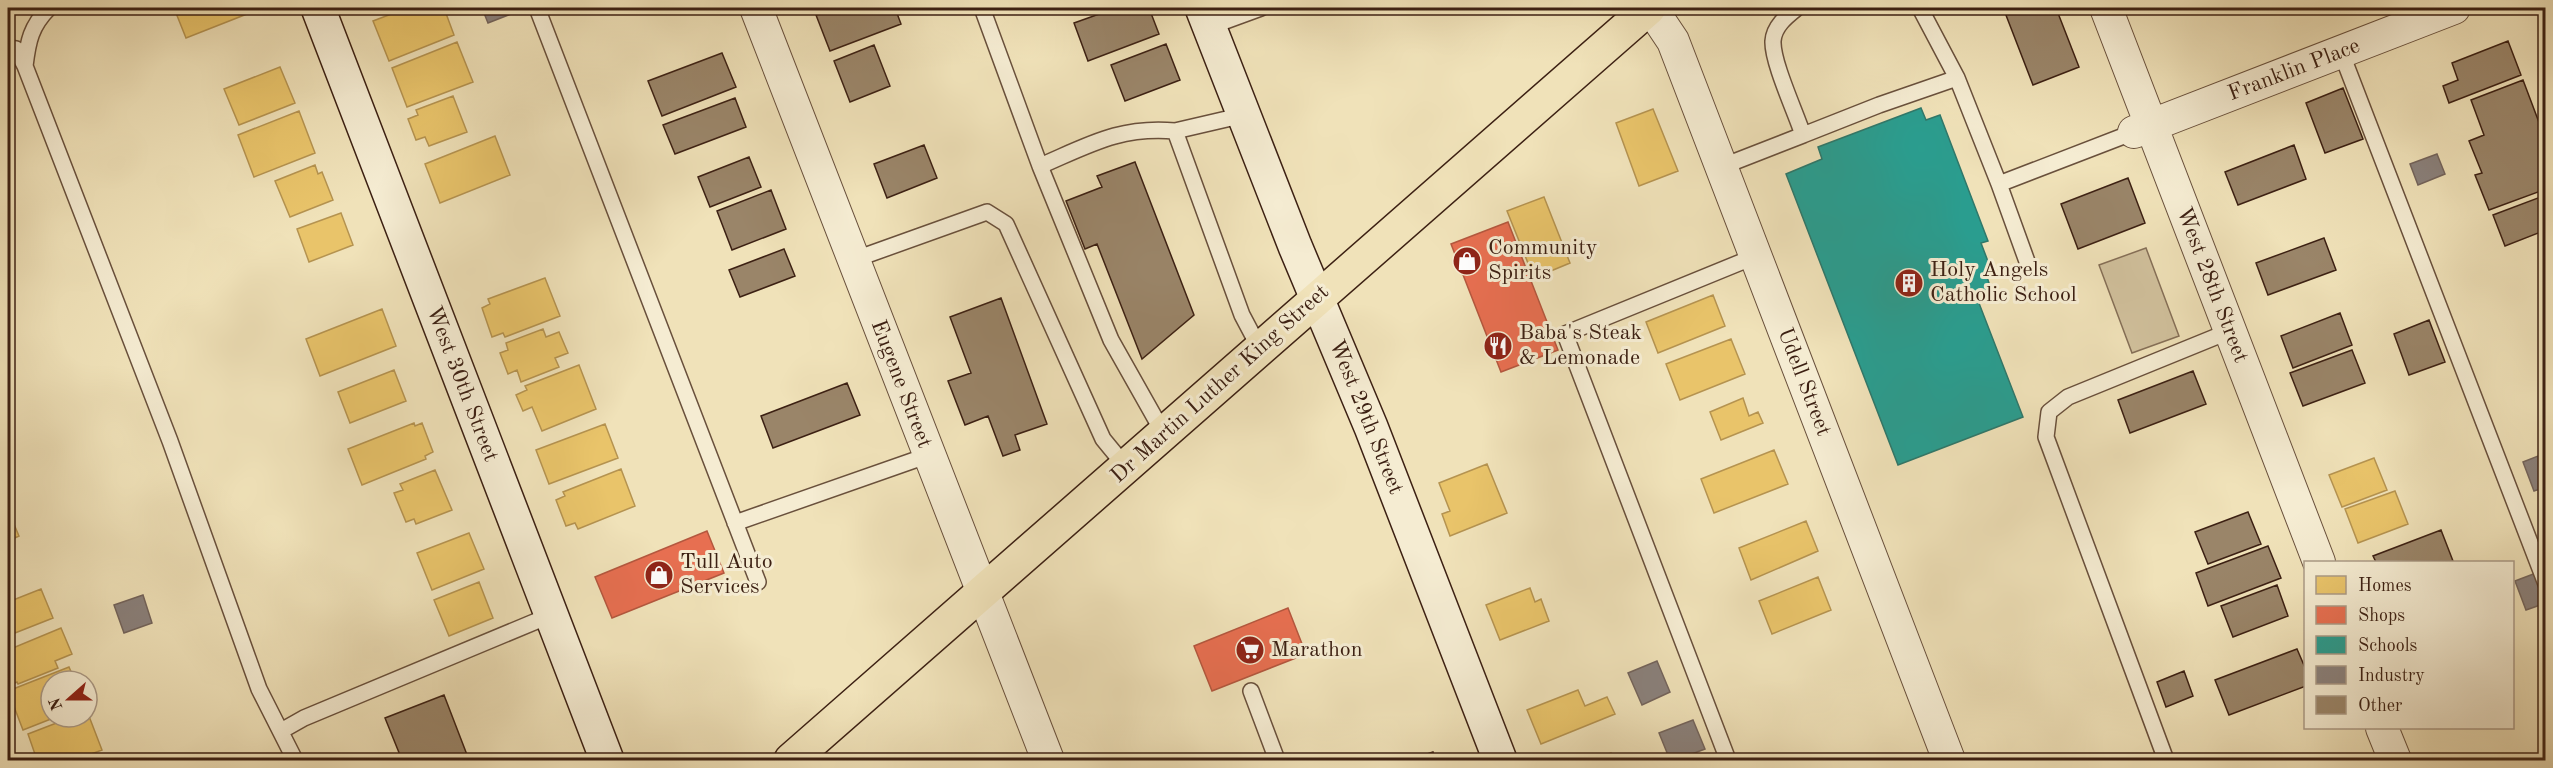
<svg xmlns="http://www.w3.org/2000/svg" width="2553" height="768" viewBox="0 0 2553 768" font-family="'Old Standard TT',serif">
	<style>
		.green { fill: #d1c19d; stroke: #867058; stroke-width: 1.5 }
		.homes { fill: #e9c46a; stroke: #b59350; stroke-width: 1.5 }
		.shops { fill: #e76f51; stroke: #b4573e; stroke-width: 1.5 }
		.schools { fill: #2a9d8f; stroke: #2f786a; stroke-width: 1.5 }
		.industry { fill: #8a817c; stroke: #73645c; stroke-width: 1.5 }
		.building { fill: #9a8569; stroke: #3c2013; stroke-width: 1.5 }
		.lines { fill: none; stroke-linecap: round; stroke-linejoin: round }
		.lane-casing { stroke: #69503c; stroke-width: 18 }
		.street-casing { stroke: #69503c; stroke-width: 34 }
		.secondary-casing { stroke: #3c2013; stroke-width: 36 }
		.primary-casing { stroke: #3c2013; stroke-width: 36 }
		.lane { stroke: #f5ecd2; stroke-width: 15 }
		.street { stroke: #f5ecd2; stroke-width: 32 }
		.secondary { stroke: #f5ecd2; stroke-width: 33 }
		.primary { stroke: #f0e2b9; stroke-width: 33 }
		.labels { text-anchor: middle; dominant-baseline: central; stroke-width: 6; stroke-linejoin: round; paint-order: stroke }
		.street-label { font-size: 22px; fill: #3c2013; stroke: #f5ecd2 }
		.poi-label { font-size: 22px; fill: #3c2013; stroke: #f5ecd2; text-anchor: start }
	</style>
	<rect width="100%" height="100%" fill="#f0e2b9"/>
	<filter id="stains"><feTurbulence type="fractalNoise" baseFrequency=".00333" numOctaves="4"/><feColorMatrix values="0 0 0 0 .2 0 0 0 0 .09 0 0 0 0 .02 0 0 0 .5 -.17"/></filter>
	<radialGradient id="worn" r=".72"><stop offset=".6" stop-color="#630" stop-opacity="0"/><stop offset="1" stop-color="#630" stop-opacity=".3"/></radialGradient>
	<!-- green -->
	<path class="green" d="M2146,248L2179,336L2132,353L2099,265Z"/>
	<!-- homes -->
	<path class="homes" d="M174,8H253H250L252,12L186,38Z
		M407,8H444L454,35L389,61L373,21Z
		M457,42L473,82L407,107L392,68Z
		M280,67L295,103L239,125L224,89Z
		M453,96L467,132L429,146L425,137L416,140L408,119L418,115L416,110Z
		M1653,109L1678,171L1639,186L1616,123Z
		M299,111L315,153L254,177L238,135Z
		M495,136L510,175L440,203L425,164Z
		M315,165L318,174L322,172L333,200L290,217L275,181Z
		M1544,197L1570,263L1534,278L1507,211Z
		M341,213L353,245L309,262L297,229Z
		M545,278L560,316L505,337L503,333L492,337L482,308L490,304L488,299Z
		M1713,295L1725,326L1658,353L1646,322Z
		M382,309L396,346L320,376L306,339Z
		M543,329L546,337L559,332L568,353L555,358L559,367L521,382L517,370L508,374L500,353L508,350L506,343Z
		M1731,339L1745,374L1680,400L1666,364Z
		M579,365L596,409L542,431L532,407L523,411L516,395L527,390L525,386Z
		M394,370L406,401L350,423L338,392Z
		M1743,398L1749,416L1758,412L1763,423L1721,440L1710,412Z
		M414,423L415,426L422,423L433,452L425,456L426,459L362,485L348,449Z
		M605,424L618,458L549,484L536,450Z
		M1774,450L1788,484L1714,513L1701,479Z
		M2374,458L2387,490L2342,507L2329,475Z
		M1487,464L1507,513L1450,536L1442,514L1450,511L1439,483Z
		M621,469L635,506L578,529L575,523L566,526L556,500L565,496L563,492Z
		M435,470L452,510L416,524L414,519L406,522L394,493L403,490L400,484Z
		M2395,491L2408,524L2358,543L2345,509Z
		M8,510L19,536L8,541Z
		M1806,521L1818,551L1751,580L1739,548Z
		M469,533L484,569L432,590L417,553Z
		M1818,577L1831,610L1772,634L1759,601Z
		M479,582L493,618L449,636L434,600Z
		M1530,588L1535,602L1541,599L1549,621L1500,640L1486,605Z
		M41,589L53,618L15,633L13,628L8,630V602Z
		M61,628L72,654L55,661L58,668L18,684L17,682L8,686V650Z
		M69,667L75,681H51V717H56L23,730L8,691Z
		M1578,690L1585,706L1607,697L1615,714L1541,744L1527,710Z
		M87,711L102,750L75,760H37L28,734L72,717H87Z
		M1611,753L1614,760H1594Z"/>
	<!-- shops -->
	<path class="shops" d="M1508,222L1558,350L1501,372L1451,244Z
		M707,531L724,573L612,618L595,577Z
		M1288,608L1306,654L1212,691L1194,646Z"/>
	<!-- schools -->
	<path class="schools" d="M1921,108L1926,120L1940,115L1988,241L1981,243L1992,272L1986,274L1992,292L1977,298L2023,417L1898,465L1786,174L1822,159L1818,147Z"/>
	<!-- industry -->
	<path class="industry" d="M482,8H514L516,12L488,23Z
		M2437,154L2445,174L2418,185L2410,164Z
		M2546,453V487L2534,491L2523,462Z
		M2536,573L2546,603L2526,610L2515,581Z
		M143,595L152,623L124,633L114,605Z
		M1657,661L1670,692L1642,705L1628,673Z
		M1693,720L1705,749L1676,760H1670L1659,733Z"/>
	<!-- building -->
	<path class="building" d="M836,8H895L901,24L830,51L816,15Z
		M1116,8H1149L1159,34L1088,61L1074,23Z
		M2010,8H2056L2079,67L2033,85L2004,10Z
		M2508,41L2521,75L2449,103L2443,86L2458,80L2452,63Z
		M1166,44L1180,80L1125,101L1111,65Z
		M874,45L890,86L850,102L834,61Z
		M722,53L736,87L662,116L648,81Z
		M2523,80L2546,141V189L2489,210L2475,175L2482,173L2469,141L2484,135L2471,100Z
		M2343,88L2363,139L2325,153L2306,103Z
		M735,98L746,127L675,154L663,125Z
		M924,145L937,178L887,198L874,164Z
		M2294,145L2306,179L2238,205L2225,172Z
		M749,157L761,187L710,207L698,177Z
		M1135,162L1194,315L1142,359L1097,244L1085,249L1066,201L1102,187L1097,176Z
		M2128,178L2145,223L2078,249L2061,204Z
		M771,190L786,229L732,250L717,211Z
		M2546,195V230L2505,246L2493,215Z
		M2324,238L2336,270L2268,295L2256,263Z
		M784,249L795,276L740,297L729,270Z
		M1001,298L1047,424L1015,435L1020,450L1003,456L988,416L965,425L948,381L971,373L950,317Z
		M2340,313L2352,345L2293,368L2281,336Z
		M2429,320L2445,362L2409,375L2394,334Z
		M2352,350L2365,383L2303,406L2290,373Z
		M2193,371L2206,404L2130,433L2118,400Z
		M847,383L860,415L773,448L761,416Z
		M2248,512L2261,544L2208,564L2195,532Z
		M2441,530L2453,561L2376,562L2373,556Z
		M2268,546L2281,578L2208,606L2196,573Z
		M2277,585L2288,616L2233,637L2221,606Z
		M2297,649L2306,670V686L2229,715L2215,680Z
		M2184,671L2193,696L2166,707L2157,682Z
		M444,695L469,760H402L385,718Z
		M1433,752L1436,760H1409Z"/>
	<g class="lines">
		<!-- lane casing -->
		<g class="lane-casing">
			<path id="lane" d="M49,8C31,26 28,41 25,66L170,441L259,689L295,760
				M537,8L758,582
				M982,8L1040,166L1111,340L1164,434
				M1920,8L1957,78L1999,184L2134,132
				M1209,27L1261,8
				M8,48L16,49L25,66
				M2341,52L2546,584
				M1175,131L1244,115
				M1803,135L1879,105L1957,78
				M1040,166C1089,145 1120,126 1175,131L1242,315L1260,349
				M1721,167L1803,135C1796,113 1772,62 1773,41C1774,26 1787,16 1797,8
				M1999,184L2029,267
				M853,260L987,212L1006,224L1103,439L1126,467
				M735,523L929,455
				M1251,691L1277,760
				M281,731L304,718L551,615
				M1728,760L1565,334L1756,256
				M2166,760L2046,437L2049,412L2068,397L2230,331"/>
		</g>
		<!-- street casing -->
		<g class="street-casing">
			<path id="street" d="M756,8L1048,760
				M1651,8L1673,41L1949,760
				M2106,8L2319,562
				M2134,132L2454,8
				M2382,728L2395,760"/>
		</g>
		<!-- secondary casing -->
		<g class="secondary-casing">
			<path id="secondary" d="M318,8L607,760
				M1202,8L1295,246L1371,427L1500,760"/>
		</g>
		<!-- primary casing -->
		<g class="primary-casing">
			<path id="primary" d="M791,760L1649,8"/>
		</g>
		<!-- lane -->
		<use href="#lane" class="lane"/>
		<!-- street -->
		<use href="#street" class="street"/>
		<!-- secondary -->
		<use href="#secondary" class="secondary"/>
		<!-- primary -->
		<use href="#primary" class="primary"/>
	</g>
	<!-- icons -->
	<defs>
		<g id="shop-disc" transform="scale(1.5)"><circle r="9.5" fill="#8f2418" stroke="#f5ecd2"/><path d="M-5-2.5h2.3a2.7 3.5 0 0 1 5.4 0H5L5.5 6h-11ZM-1.5-2.5h3a1.5 2.3 0 0 0-3 0Z" fill="#fff"/></g>
		<g id="building-disc" transform="scale(1.5)"><circle r="9.5" fill="#8f2418" stroke="#f5ecd2"/><path d="M-4-6H4V6H1V3H-1V6H-4ZM-2.5-4.3h1.7v1.8h-1.7ZM.8-4.3h1.7v1.8H.8ZM-2.5-1h1.7V.8h-1.7ZM.8-1h1.7V.8H.8Z" fill="#fff"/></g>
		<g id="restaurant-disc" transform="scale(1.5)"><circle r="9.5" fill="#8f2418" stroke="#f5ecd2"/><path d="M-5-6h1v4h1v-4h1v4h1v-4h1v5L-1.5 .5V6h-2V.5L-5-1ZM5-6V6H3V1.5H1.5Q1.5-4 5-6Z" fill="#fff"/></g>
		<g id="supermarket-disc" transform="scale(1.5)"><circle r="9.5" fill="#8f2418" stroke="#f5ecd2"/><path d="M-6-5.5h2.5l.6 2H6L4.5 2H-2.5L-4.4-4H-6ZM-1.5 3.2a1.3 1.3 0 1 0 .1 0ZM3 3.2a1.3 1.3 0 1 0 .1 0Z" fill="#fff"/></g>
	</defs>
	<g fill-rule="evenodd">
		<use href="#shop-disc" x="1467" y="261"/>
		<use href="#building-disc" x="1909" y="283"/>
		<use href="#restaurant-disc" x="1498" y="346"/>
		<use href="#shop-disc" x="659" y="575"/>
		<use href="#supermarket-disc" x="1250" y="650"/>
	</g>
	<g class="labels">
		<!-- street labels -->
		<g class="street-label">
			<text transform="translate(2294 70) rotate(-21)">Franklin Place</text>
			<text transform="translate(2212 285) rotate(69)">West 28th Street</text>
			<text transform="translate(1804 382) rotate(69)">Udell Street</text>
			<text transform="translate(462 384) rotate(69)">West 30th Street</text>
			<text transform="translate(901 384) rotate(69)">Eugene Street</text>
			<text transform="translate(1220 384) rotate(-42)">Dr Martin Luther King Street</text>
			<text transform="translate(1366 417) rotate(68)">West 29th Street</text>
		</g>
		<!-- poi labels -->
		<g class="poi-label">
			<text x="1488" y="248">Community<tspan x="1488" dy="25">Spirits</tspan></text>
			<text x="1930" y="270">Holy Angels<tspan x="1930" dy="25">Catholic School</tspan></text>
			<text x="1519" y="333">Baba's Steak<tspan x="1519" dy="25">&amp; Lemonade</tspan></text>
			<text x="680" y="562">Tull Auto<tspan x="680" dy="25">Services</tspan></text>
			<text x="1271" y="650">Marathon</text>
		</g>
	</g>
	<!-- margin -->
	<rect width="2553" height="768" fill="none" stroke="#f0e2b9" stroke-width="30"/>
	<rect x="9" y="9" width="2535" height="750" fill="none" stroke="#3c2013" stroke-width="3"/>
	<rect x="15" y="15" width="2523" height="738" fill="none" stroke="#3c2013" stroke-width="1.5"/>
	<!-- legend -->
	<rect x="2304" y="561" width="210" height="168" fill="#f5ecd2" stroke="#ab9a86" stroke-width="1.5"/>
	<rect x="2316" y="576" width="30" height="18" fill="#e9c46a" stroke="#ab9a86" stroke-width="1.5"/>
	<text x="2358" y="591" font-size="18" fill="#3c2013">Homes</text>
	<rect x="2316" y="606" width="30" height="18" fill="#e76f51" stroke="#ab9a86" stroke-width="1.5"/>
	<text x="2358" y="621" font-size="18" fill="#3c2013">Shops</text>
	<rect x="2316" y="636" width="30" height="18" fill="#2a9d8f" stroke="#ab9a86" stroke-width="1.5"/>
	<text x="2358" y="651" font-size="18" fill="#3c2013">Schools</text>
	<rect x="2316" y="666" width="30" height="18" fill="#8a817c" stroke="#ab9a86" stroke-width="1.5"/>
	<text x="2358" y="681" font-size="18" fill="#3c2013">Industry</text>
	<rect x="2316" y="696" width="30" height="18" fill="#9a8569" stroke="#ab9a86" stroke-width="1.5"/>
	<text x="2358" y="711" font-size="18" fill="#3c2013">Other</text>
	<!-- north arrow -->
	<g transform="translate(69 699) rotate(249)"><circle r="28" fill="#f5ecd2" stroke="#ab9a86" stroke-width="1.5"/>
	<path d="M0-4.5L10 22L0 15L-10 22Z" fill="#8f2418"/>
	<text y="-9" font-size="16" font-weight="bold" text-anchor="middle" fill="#3c2013">N</text>
	</g>
	<rect width="100%" height="100%" filter="url(#stains)"/>
	<rect width="100%" height="100%" fill="url(#worn)"/>
</svg>
